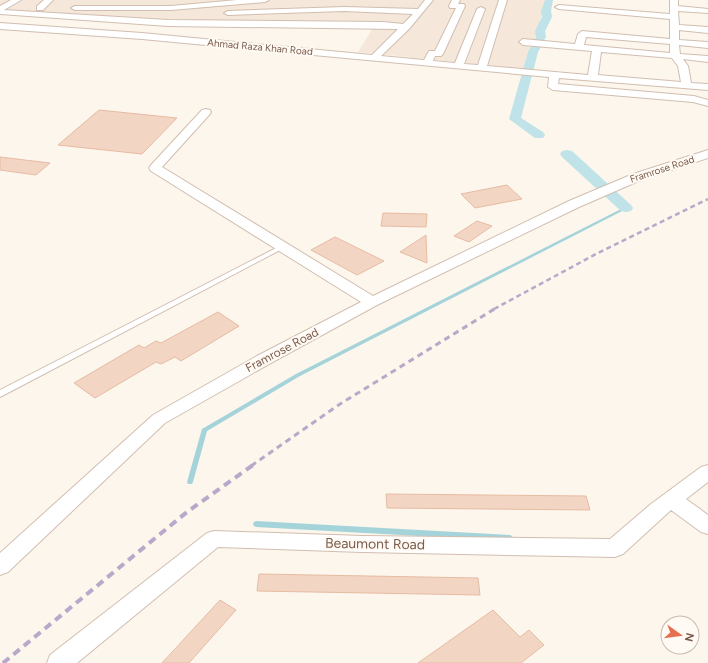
<svg xmlns="http://www.w3.org/2000/svg" width="708" height="663" viewBox="0 0 708 663" font-family="Figtree,sans-serif">
	<style>
		.residential { fill: #f5e8da }
		.lines { fill: none; stroke-linecap: round; stroke-linejoin: round }
		.stream { fill: #a5d3da; fill-rule: evenodd }
		.canal { fill: #bfe3e8; fill-rule: evenodd }
		.building { fill: #f3d5c3; stroke: #e6bba3 }
		.service-casing { stroke: #d1beb0; stroke-width: 2 }
		.minor-casing { stroke: #d1beb0; stroke-width: 2 }
		.service { fill: #fff; fill-rule: evenodd }
		.minor { fill: #fff; fill-rule: evenodd }
		.rail-far2 { stroke: #b9a8c9; stroke-width: 2.5; stroke-dasharray: 5 3.5; stroke-linecap: butt }
		.rail-far1 { stroke: #b9a8c9; stroke-width: 3; stroke-dasharray: 6 4.5; stroke-linecap: butt }
		.rail { stroke: #b9a8c9; stroke-width: 4; stroke-dasharray: 8 5.5; stroke-linecap: butt }
		.labels { text-anchor: middle; dominant-baseline: central; stroke-width: 4; stroke-linejoin: round; paint-order: stroke }
		.far-street-label { font-size: 10px; fill: #7a5c4d; stroke: #fffaf3 }
		.street-label { font-size: 12px; fill: #7a5c4d; stroke: #fffaf3 }
		.near-street-label { font-size: 14px; fill: #7a5c4d; stroke: #fffaf3 }
	</style>
	<rect width="100%" height="100%" fill="#fdf6ec"/>
	<!-- residential -->
	<path class="residential" d="M0,0H546L526,69L358,52L373,28L103,22L0,12Z"/>
	<g class="lines">
		<!-- stream -->
		<path class="stream" d="M625,207H627L628,208L300,376L207,431L193,482L192,484H188L187,482L202,429L296,374Z
			M256,521L510,535L512,536L513,538L512,540L510,541L256,527L254,526L253,524L254,522Z"/>
		<!-- canal -->
		<path class="canal" d="M545,0H553L551,11L552,17L545,31L546,37L538,52L521,118L543,132L545,135L543,138H535L509,119L528,52L536,37L535,31L542,17L541,11Z
			M567,150L572,151L631,205L633,208L631,211L626,212L621,211L562,157L560,154L562,151Z"/>
	</g>
	<!-- building -->
	<path class="building" d="M99,110L177,118L142,154L58,145Z
		M0,157L50,163L36,175L0,170Z
		M507,185L522,199L475,208L461,194Z
		M383,213L427,214L426,227L381,226Z
		M477,221L492,226L469,242L454,236Z
		M426,235L427,263L400,252Z
		M335,237L384,261L357,275L311,250Z
		M218,312L239,326L181,361L175,357L161,364L156,362L95,398L74,383L139,345L144,348L156,341L161,343Z
		M386,494L586,496L590,510L387,508Z
		M259,574L478,578L480,595L257,591Z
		M220,600L236,610L189,663H162Z
		M493,610L520,637L529,630L544,645L521,663H418Z"/>
	<g class="lines">
		<!-- service casing -->
		<g class="service-casing">
			<path id="service" d="M282,245L285,247L284,248L0,397V390Z"/>
		</g>
		<!-- minor casing -->
		<g class="minor-casing">
			<path id="minor" d="M11,0H21L4,10L168,20L383,22L403,24L413,14L344,11L228,15L224,13L228,11L344,7L418,9L425,0H433L409,29L381,56L424,60L429,51H435L456,8H450L449,6L452,0H460L458,4H464L465,6L443,54L441,56H435L433,61L455,63L477,9L481,7L485,9L464,64L478,65L499,0H507L487,66L588,75L592,51L523,45L519,42L523,39L575,44L578,34L582,31L670,39V19L559,9L555,7L559,5L670,14V0H678V6L708,9V13L678,11L679,25L708,27V33L679,30V40L708,42V48L679,45L680,54L708,56V62L683,59L688,66L691,83L708,84V90L559,78L558,84L694,96L708,100V106L693,102L553,90L548,87L549,77L142,39L0,29V23L142,33L372,55L398,29L168,26L0,14V6ZM586,37L670,44V53L584,45ZM601,52L672,58L678,66L681,82L598,75Z
				M44,0H53L43,10H37V6Z
				M237,0H269L265,2L171,10H75L71,8L75,6H171Z
				M206,109L210,110L211,112L210,114L162,167L373,296L569,201L633,174L708,150V158L641,180L579,207L377,305L269,364L165,423L8,572L0,575V553L153,415L257,356L361,302L151,171L149,168L151,165L202,110Z
				M708,465V482L686,499L708,515V534L701,532L671,510L623,554L615,557L362,552L218,547L77,663H47L50,655L207,533L214,531L362,536L610,539L651,504L701,467Z"/>
		</g>
		<!-- service -->
		<use href="#service" class="service"/>
		<!-- minor -->
		<use href="#minor" class="minor"/>
		<!-- rail-far2 -->
		<path class="rail-far2" d="M494,309L596,254L708,199"/>
		<!-- rail-far1 -->
		<path class="rail-far1" d="M251,466L340,404L496,308"/>
		<!-- rail -->
		<path class="rail" d="M3,663L187,512L253,465"/>
	</g>
	<g class="labels">
		<!-- far-street labels -->
		<g class="far-street-label">
			<text transform="translate(260 47) rotate(5)">Ahmad Raza Khan Road</text>
			<text transform="translate(662 169) rotate(-18)">Framrose Road</text>
		</g>
		<!-- street labels -->
		<g class="street-label">
			<text transform="translate(282 350) rotate(-28)">Framrose Road</text>
		</g>
		<!-- near-street labels -->
		<g class="near-street-label">
			<text transform="translate(375 544) rotate(1)">Beaumont Road</text>
		</g>
	</g>
	<!-- north arrow -->
	<g transform="translate(680 635) rotate(104)"><circle r="19" fill="#fffaf3" stroke="#cabbb1"/>
	<path d="M0-3L7 15L0 10L-7 15Z" fill="#e76f51"/>
	<text y="-6" font-size="11" font-weight="bold" text-anchor="middle" fill="#7a5c4d">N</text>
	</g>
</svg>
